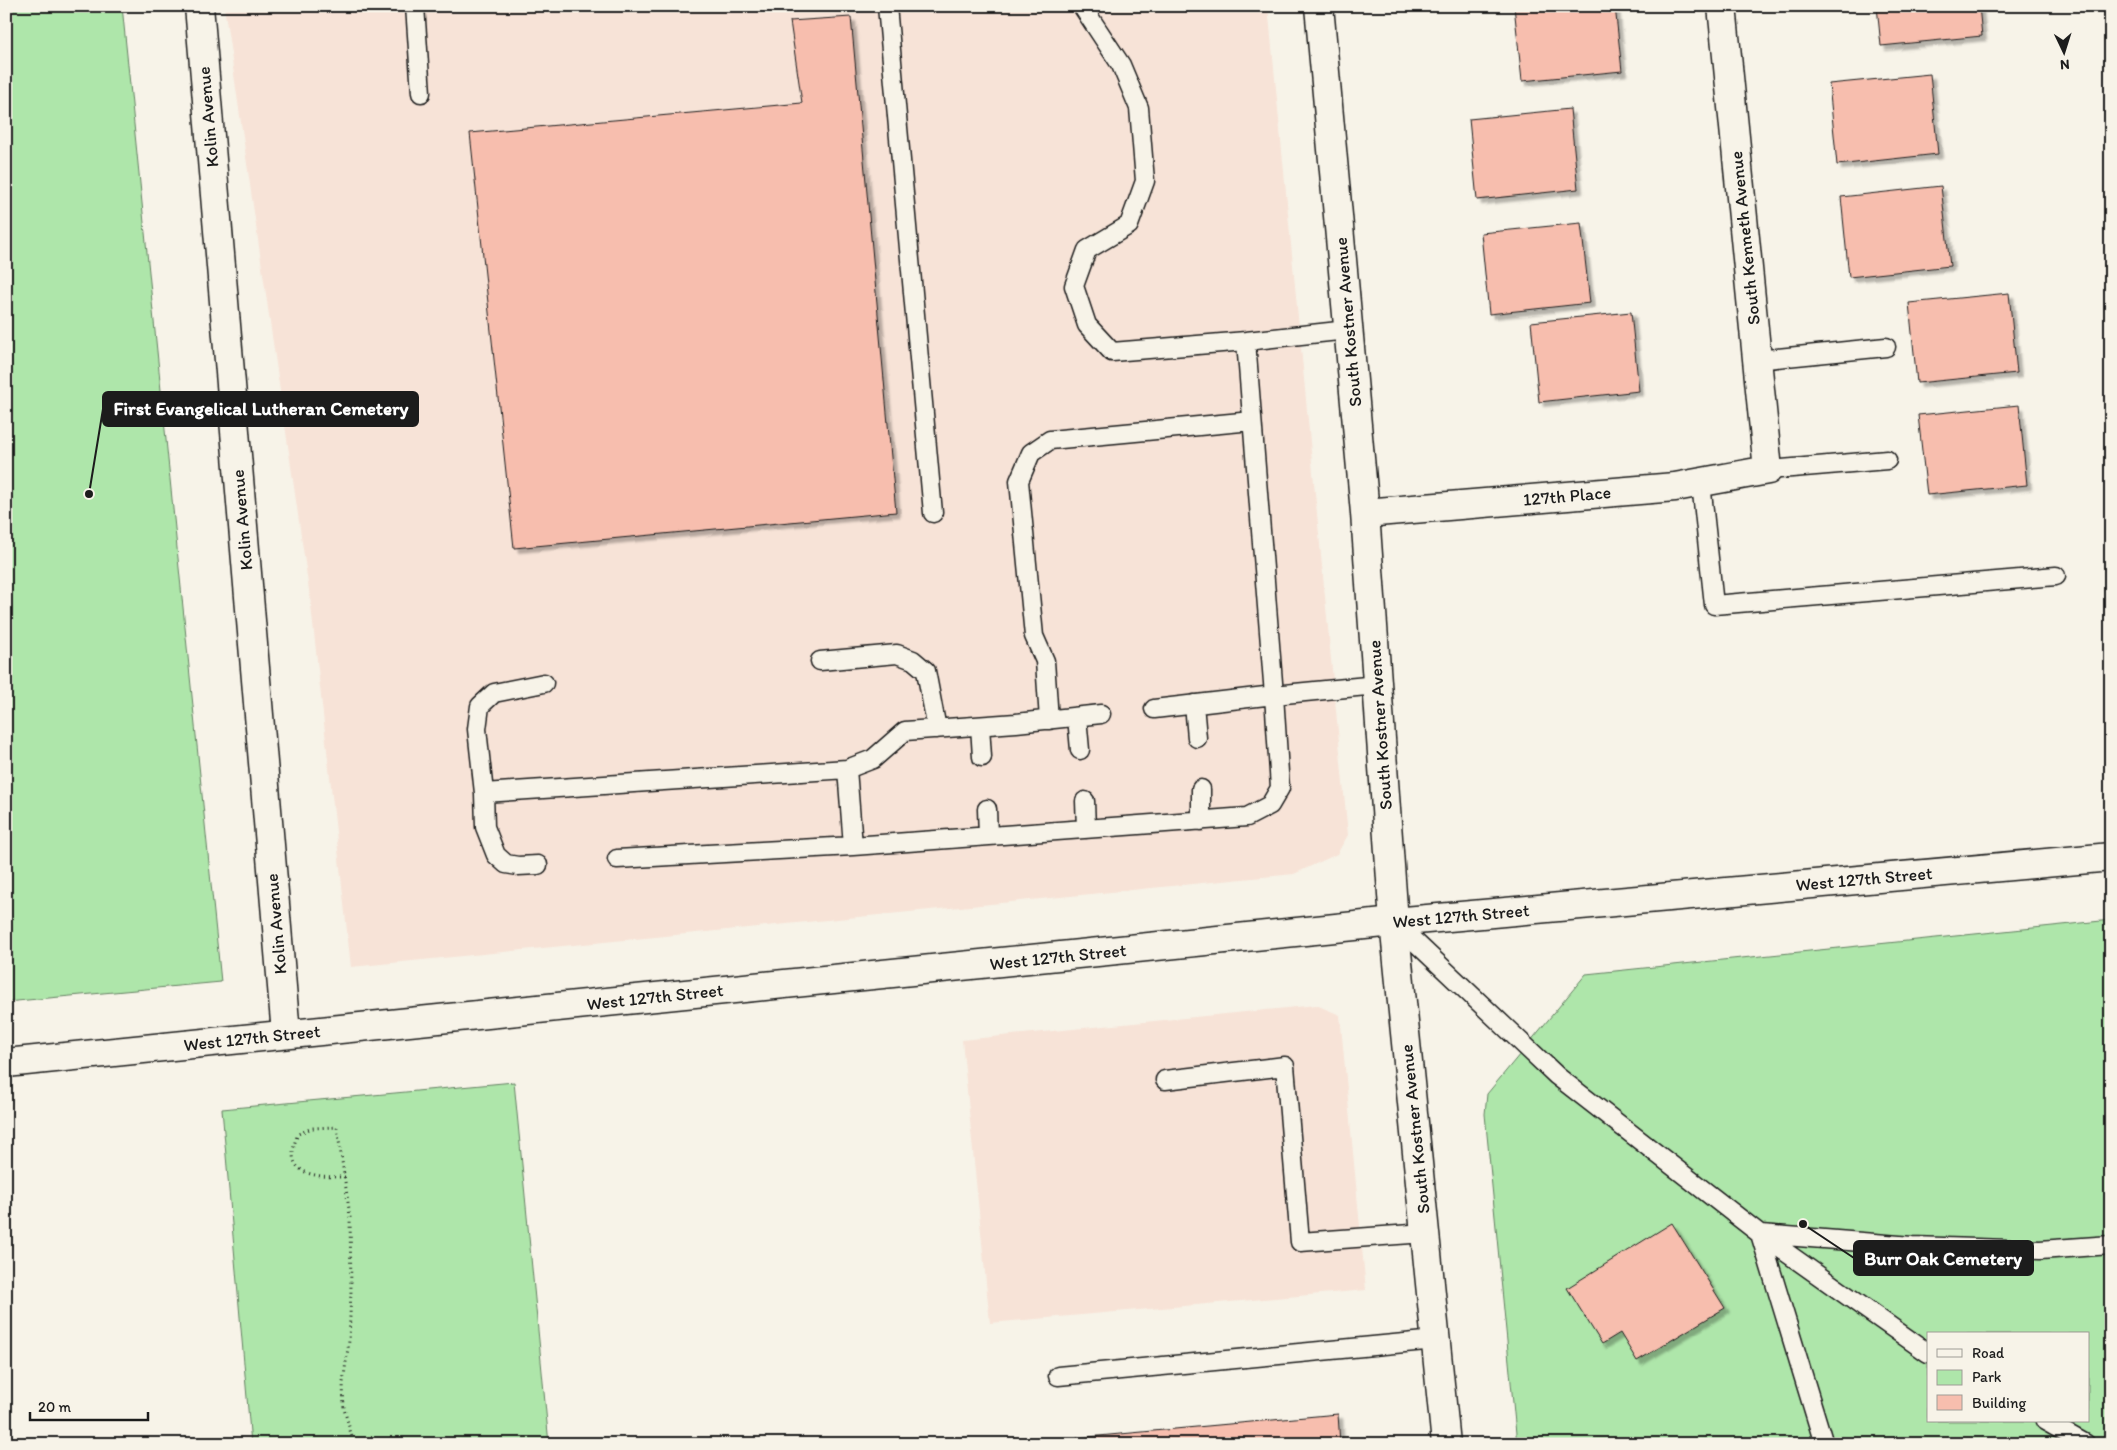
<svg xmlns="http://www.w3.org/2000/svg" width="2117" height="1450" viewBox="0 0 2117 1450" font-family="Itim,sans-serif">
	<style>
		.built { fill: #f7e3d7 }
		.green { fill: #aee6aa; stroke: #658163; fill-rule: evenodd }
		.building { fill: #f7beae; stroke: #1c1c1c; filter: url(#shadow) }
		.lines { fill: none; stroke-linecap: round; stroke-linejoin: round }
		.service-casing { stroke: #1c1c1c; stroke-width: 21 }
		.minor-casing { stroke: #1c1c1c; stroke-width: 31 }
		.secondary-casing { stroke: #1c1c1c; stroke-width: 31 }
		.path { stroke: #1c1c1c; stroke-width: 3; stroke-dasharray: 1 4; stroke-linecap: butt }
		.service { stroke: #f7f3e8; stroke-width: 18 }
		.minor { stroke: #f7f3e8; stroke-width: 28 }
		.secondary { stroke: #f7f3e8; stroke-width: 28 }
		.labels { text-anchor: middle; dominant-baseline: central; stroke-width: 4.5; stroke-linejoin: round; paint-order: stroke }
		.street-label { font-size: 18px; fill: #1c1c1c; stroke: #f7f3e8 }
		.leader { fill: none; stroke: #1c1c1c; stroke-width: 2 }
		.callout-dot { fill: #1c1c1c; stroke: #f7f3e8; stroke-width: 2 }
		.callout { fill: #1c1c1c; stroke: #1c1c1c; stroke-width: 2 }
		.callout-label { font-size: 19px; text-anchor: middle; font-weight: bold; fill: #fff }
	</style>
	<defs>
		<filter id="shadow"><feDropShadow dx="4.5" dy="4.5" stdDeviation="1" flood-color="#0004"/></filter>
	</defs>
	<rect width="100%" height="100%" fill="#f7f3e8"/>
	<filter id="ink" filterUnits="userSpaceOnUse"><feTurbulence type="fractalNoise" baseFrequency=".02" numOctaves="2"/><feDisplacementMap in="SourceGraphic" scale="10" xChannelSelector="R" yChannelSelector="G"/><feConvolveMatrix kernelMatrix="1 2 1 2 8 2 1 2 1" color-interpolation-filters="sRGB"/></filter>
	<g filter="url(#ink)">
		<!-- built -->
		<path class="built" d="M224,6H1268L1348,835L1337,854L1294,874L351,967L310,597Z
			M1316,1005L1340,1015L1366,1290L990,1323L962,1040Z"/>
		<!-- green -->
		<path class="green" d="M6,6H122L221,982L6,1002Z
			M2111,920V1444H1517L1485,1114L1487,1094L1586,974ZM1928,1334H2088V1421H1928Z
			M514,1082L549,1444H251L222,1109Z"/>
		<!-- building -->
		<path class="building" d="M1514,6H1615L1622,71L1522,81Z
			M1877,6H1979L1982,36L1881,46Z
			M851,17L896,512L514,548L470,133L802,103L790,21Z
			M1930,74L1938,154L1837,165L1829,84Z
			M1570,109L1578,189L1477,200L1469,119Z
			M1941,186L1950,266L1849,277L1841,197Z
			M1581,223L1590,303L1489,314L1481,233Z
			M2009,293L2017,373L1917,383L1909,303Z
			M1631,312L1639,391L1539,402L1531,322Z
			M2019,405L2027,485L1927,495L1918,415Z
			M1672,1223L1725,1308L1637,1361L1620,1333L1602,1344L1567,1288Z
			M1338,1414L1340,1444H1078L1077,1438Z"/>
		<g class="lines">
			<!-- service casing -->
			<g class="service-casing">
				<path id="service" d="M415,6L421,93
					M887,6L933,513
					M1082,6L1121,65L1139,108L1145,181L1129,225L1087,250L1074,286L1087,325L1112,352L1246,341
					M1757,360L1886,347
					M1768,470L1887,460
					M1701,483L1714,605L2056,576
					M820,661L897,654L913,660L926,671L937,729
					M1194,704L1197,738
					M1154,709L1274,695L1246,341L1348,330
					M1077,717L1080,750
					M1049,720L1045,661L1034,636L1019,481L1031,453L1050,440L1252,421
					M980,726L982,757
					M847,769L853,846
					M1201,789V821
					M484,793L847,769L873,759L905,731L1016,723L1101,714
					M1085,801L1086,829
					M987,809L988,836
					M617,859L853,846L1247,817L1270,805L1280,788L1274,695L1377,685
					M538,865L518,866L506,864L496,855L485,827L484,793L477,729L480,706L494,693L544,683
					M1394,922L1557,1076L1760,1234L1928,1353
					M1165,1080L1285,1066L1300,1242L1425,1233
					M1760,1234L1824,1444
					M1761,1234L1912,1246L2040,1250L2111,1245
					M1058,1376L1436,1340
					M2045,1421L2086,1444"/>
			</g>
			<!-- minor casing -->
			<g class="minor-casing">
				<path id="minor" d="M199,6L286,1034
					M1319,6L1365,513L1394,922L1446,1444
					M1365,513L1675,487L1768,470L1722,6"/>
			</g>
			<!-- secondary casing -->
			<g class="secondary-casing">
				<path id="secondary" d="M6,1063L1394,922L2111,857"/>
			</g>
			<!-- path -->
			<path class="path" d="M345,1177C314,1177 280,1175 298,1134L312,1128L337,1127L350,1216L351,1291L349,1341L343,1383L344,1409L354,1444"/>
			<!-- service -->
			<use href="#service" class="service"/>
			<!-- minor -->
			<use href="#minor" class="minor"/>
			<!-- secondary -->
			<use href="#secondary" class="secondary"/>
		</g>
	</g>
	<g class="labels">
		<!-- street labels -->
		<g class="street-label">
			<text transform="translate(208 117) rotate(-95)">Kolin Avenue</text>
			<text transform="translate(1745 238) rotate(-96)">South Kenneth Avenue</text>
			<text transform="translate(1348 322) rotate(-95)">South Kostner Avenue</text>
			<text transform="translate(1567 496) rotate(-5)">127th Place</text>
			<text transform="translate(242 520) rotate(-95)">Kolin Avenue</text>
			<text transform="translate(1380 725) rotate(-94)">South Kostner Avenue</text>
			<text transform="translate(1864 879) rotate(-5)">West 127th Street</text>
			<text transform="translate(1461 916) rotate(-5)">West 127th Street</text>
			<text transform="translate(276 924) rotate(-95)">Kolin Avenue</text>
			<text transform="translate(1058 957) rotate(-6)">West 127th Street</text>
			<text transform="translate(655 997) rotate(-6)">West 127th Street</text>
			<text transform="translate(252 1038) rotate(-6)">West 127th Street</text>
			<text transform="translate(1415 1129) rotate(-96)">South Kostner Avenue</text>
		</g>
	</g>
	<!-- callouts -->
	<path class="leader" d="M89 494L103 409M1803 1224L1854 1258"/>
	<g class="callout-dot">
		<circle cx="89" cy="494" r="5"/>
		<circle cx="1803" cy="1224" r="5"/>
	</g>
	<g class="callout">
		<rect x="103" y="392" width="315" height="34" rx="5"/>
		<rect x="1854" y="1241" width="179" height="34" rx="5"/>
	</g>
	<g class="callout-label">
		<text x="261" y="415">First Evangelical Lutheran Cemetery</text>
		<text x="1943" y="1265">Burr Oak Cemetery</text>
	</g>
	<!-- margin -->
	<rect width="2117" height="1450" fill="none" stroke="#f7f3e8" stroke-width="25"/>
	<rect x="12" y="12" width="2092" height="1425" fill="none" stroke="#1c1c1c" stroke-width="2" filter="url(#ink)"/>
	<!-- legend -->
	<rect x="1927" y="1332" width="162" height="90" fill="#f7f3e8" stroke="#9f9d96"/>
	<rect x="1937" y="1349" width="25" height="8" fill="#f7f3e8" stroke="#9f9d96"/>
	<text x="1972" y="1358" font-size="15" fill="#1c1c1c">Road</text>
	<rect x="1937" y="1370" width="25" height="15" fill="#aee6aa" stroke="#9f9d96"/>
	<text x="1972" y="1382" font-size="15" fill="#1c1c1c">Park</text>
	<rect x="1937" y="1395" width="25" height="15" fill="#f7beae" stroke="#9f9d96"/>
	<text x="1972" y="1408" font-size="15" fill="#1c1c1c">Building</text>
	<!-- north arrow -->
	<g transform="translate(2064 52) rotate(176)" stroke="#f7f3e8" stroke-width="4" paint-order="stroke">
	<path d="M0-4L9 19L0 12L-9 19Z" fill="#1c1c1c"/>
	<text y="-8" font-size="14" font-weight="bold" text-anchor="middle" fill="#1c1c1c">N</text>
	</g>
	<!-- scale -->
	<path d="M30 1412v8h118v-8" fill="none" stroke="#1c1c1c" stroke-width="2.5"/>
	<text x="38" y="1412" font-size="15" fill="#1c1c1c" stroke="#f7f3e8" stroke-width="4" paint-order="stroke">20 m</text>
</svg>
